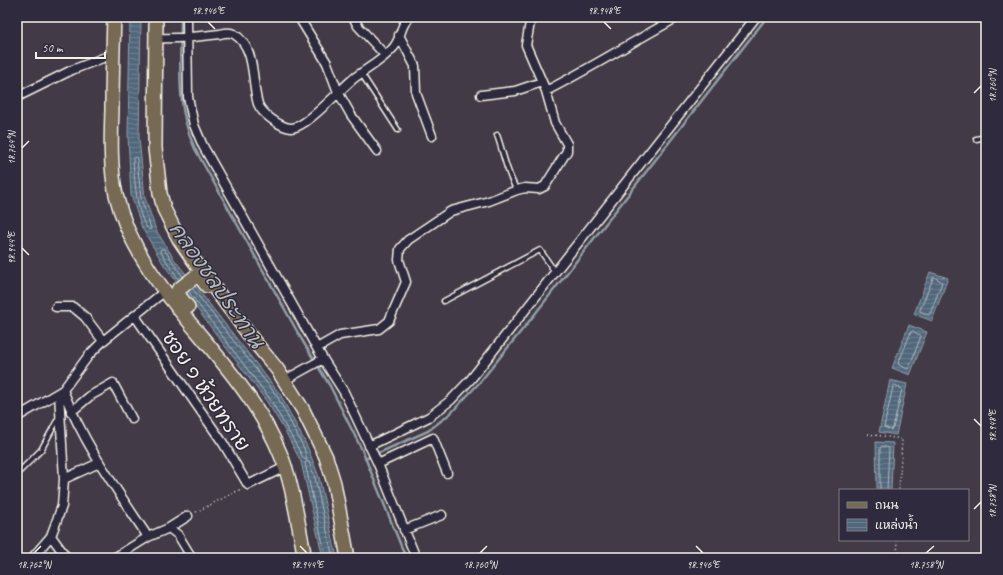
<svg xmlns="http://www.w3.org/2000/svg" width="1003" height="575" viewBox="0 0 1003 575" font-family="Caveat,'Playpen Sans Thai',sans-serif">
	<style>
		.water { fill: url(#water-rules); stroke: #929ea7 }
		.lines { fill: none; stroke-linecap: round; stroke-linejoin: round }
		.shore { stroke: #b3babd; stroke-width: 1 }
		.stream { stroke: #929ea7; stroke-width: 2.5 }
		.lane-casing { stroke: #f4f1e8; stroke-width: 7 }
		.street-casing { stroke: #f4f1e8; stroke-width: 11 }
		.primary-casing { stroke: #f4f1e8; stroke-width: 16 }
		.path { stroke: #f4f1e8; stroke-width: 1.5; stroke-dasharray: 1 3; stroke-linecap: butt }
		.lane { stroke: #2f2a3d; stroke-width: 4 }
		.street { stroke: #2f2a3d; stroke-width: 8 }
		.primary { stroke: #766a54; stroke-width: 13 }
		.ticks { fill: none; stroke: #f4f1e8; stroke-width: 1.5 }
		.labels { text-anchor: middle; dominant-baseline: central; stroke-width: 3; stroke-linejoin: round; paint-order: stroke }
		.street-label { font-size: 20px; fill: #f4f1e8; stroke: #2f2a3d }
		.water-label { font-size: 21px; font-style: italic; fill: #b3babd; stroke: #2f2a3d }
		.neatline { fill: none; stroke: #f4f1e8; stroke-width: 1.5 }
		.ticks-label { font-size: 10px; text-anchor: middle; fill: #f4f1e8 }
	</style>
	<defs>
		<pattern id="water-rules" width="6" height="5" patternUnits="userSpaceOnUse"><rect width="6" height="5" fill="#51677c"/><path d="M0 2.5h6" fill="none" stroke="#6b7d8f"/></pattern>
	</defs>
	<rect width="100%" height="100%" fill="#423a46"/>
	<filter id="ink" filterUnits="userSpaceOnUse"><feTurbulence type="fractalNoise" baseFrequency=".025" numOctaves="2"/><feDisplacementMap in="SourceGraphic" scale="8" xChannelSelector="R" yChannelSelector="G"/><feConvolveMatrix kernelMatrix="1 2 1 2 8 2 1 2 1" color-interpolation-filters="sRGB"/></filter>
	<g filter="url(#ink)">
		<!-- water -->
		<path class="water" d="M130,17H141L139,138L145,198L156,230L174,259L280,394L307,446L319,477L337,558H323L301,462L285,431L267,402L164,265L142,228L131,195L128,136Z
			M930,272L948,278L932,321L914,314Z
			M909,325L927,332L910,375L892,368Z
			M890,380L907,384L896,435L879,432Z
			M876,442L893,443L891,490H877Z"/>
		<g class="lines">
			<!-- shore -->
			<path class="shore" d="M135,157L137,159L141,199L151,228L150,230C137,223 134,174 133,159Z
				M934,277L942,282L930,314L928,315L920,311Z
				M179,280L160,251L161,249H164L183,277
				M188,291L270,399L304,459L307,460L304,448L277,396L192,288
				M913,331L921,336L909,368L907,369L898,364L911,332Z
				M895,385L902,389L893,428L891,430L884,427L893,387Z
				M880,490V448L882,446L889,448L887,490
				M326,558L305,463L307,461L309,462L315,478L333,558"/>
			<!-- stream -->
			<path class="stream" d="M181,17C181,62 175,106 195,149L302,340L330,386L362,450L406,558
				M365,459L428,431L451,413L480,382L535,314L767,17"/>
			<!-- lane casing -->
			<g class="lane-casing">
				<path id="lane" d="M361,73L398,130
					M497,135C504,154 506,173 517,190
					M976,139L986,137
					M444,301L540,250L555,272
					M17,474L41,450L59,417"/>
			</g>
			<!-- street casing -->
			<g class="street-casing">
				<path id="street" d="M187,17L188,97L194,125L203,146L323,359L344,392L355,415L378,464L416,558
					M353,17L358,26L385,55
					M300,19L327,63L338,92L351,115L377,151
					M399,35L415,66L416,93L432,136
					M156,38C179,39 197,37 220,34C224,33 230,32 234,34C257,48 251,82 258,104C262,114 280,127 291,128C295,128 302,124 305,122C322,110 337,93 353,79C366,69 382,61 393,48C402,39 399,25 410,17
					M546,91C591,68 634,41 678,17
					M481,95L515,91L542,82
					M17,97L72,70L113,54
					M56,307H73L85,317L103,341
					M135,316L223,443L248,485L285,467
					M317,348L340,335L379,329L389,321L406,282L399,260L400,249L408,240L451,211L489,201L517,190L525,188L539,189L545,186L567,151V144L555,123L546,91L526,45L531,17
					M285,380L323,359
					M63,390C83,443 117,490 148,537L169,528L178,535L192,558
					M71,412L90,396L113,383L132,419
					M17,417L63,390L89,355L103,341L165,291
					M369,446L429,417L451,400L471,379L756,17
					M378,464L433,438L447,473
					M64,479L99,463
					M169,528L188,516
					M404,530L442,515
					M51,536L67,558
					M32,558L51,536L62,506L64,479L59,393
					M114,558L148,537"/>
			</g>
			<!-- primary casing -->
			<g class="primary-casing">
				<path id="primary" d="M114,17C113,48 112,79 112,110C111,138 110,167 116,195C136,279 209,335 254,405C264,420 273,436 280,453C293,483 298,525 305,558
					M156,17L155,148L160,193L164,209L179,239L192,258L253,340L277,369L303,410L326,457L334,483L348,558
					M188,307L180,297L178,290L196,276L200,277L207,286"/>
			</g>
			<!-- path -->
			<path class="path" d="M868,434L902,439L899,490
				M196,512L241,489
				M896,540L899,558"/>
			<!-- lane -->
			<use href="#lane" class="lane"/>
			<!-- street -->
			<use href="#street" class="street"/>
			<!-- primary -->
			<use href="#primary" class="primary"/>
		</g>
	</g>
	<!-- ticks -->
	<path class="ticks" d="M208,22L215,29M604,22L611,29M974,93L981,86M22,148L29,141M22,248L29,255M974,419L981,426M974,509L981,502M300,546L307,553M696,546L703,553M34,553L41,546M480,553L487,546M926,553L934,546"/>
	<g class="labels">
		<!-- street labels -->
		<g class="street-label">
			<text transform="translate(206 391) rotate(56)">ซอย ๑ ห้วยทราย</text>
		</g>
		<!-- water labels -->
		<g class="water-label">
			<text transform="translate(217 285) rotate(55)">คลองชลประทาน</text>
		</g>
	</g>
	<!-- margin -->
	<rect width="1003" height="575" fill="none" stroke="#2f2a3d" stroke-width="44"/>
	<!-- legend -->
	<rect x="839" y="489" width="130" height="52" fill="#2f2a3d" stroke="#7e7a81"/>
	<rect x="847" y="502" width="20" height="6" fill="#766a54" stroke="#7e7a81"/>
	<text x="875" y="509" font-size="12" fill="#f4f1e8">ถนน</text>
	<rect x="847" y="519" width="20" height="12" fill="url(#water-rules)" stroke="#7e7a81"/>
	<text x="875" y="529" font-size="12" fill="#f4f1e8">แหล่งน้ำ</text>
	<!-- scale -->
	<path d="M36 52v6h69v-6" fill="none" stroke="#f4f1e8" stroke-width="2"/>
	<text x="42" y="52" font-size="12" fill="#f4f1e8" stroke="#2f2a3d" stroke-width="3" paint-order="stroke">50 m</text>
	<rect x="22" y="22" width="959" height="531" class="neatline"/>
	<g class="ticks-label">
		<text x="208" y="14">98.946°E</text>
		<text x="604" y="14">98.948°E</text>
		<text transform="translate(992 86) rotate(-90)" y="4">18.760°N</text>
		<text transform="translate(11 148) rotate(-90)" y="4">18.764°N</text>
		<text transform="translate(11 248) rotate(-90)" y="4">98.944°E</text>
		<text transform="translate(992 426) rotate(-90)" y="4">98.948°E</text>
		<text transform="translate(992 502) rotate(-90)" y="4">18.758°N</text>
		<text x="34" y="568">18.762°N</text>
		<text x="307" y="568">98.944°E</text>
		<text x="480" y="568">18.760°N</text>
		<text x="703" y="568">98.946°E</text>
		<text x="926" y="568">18.758°N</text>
	</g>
</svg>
